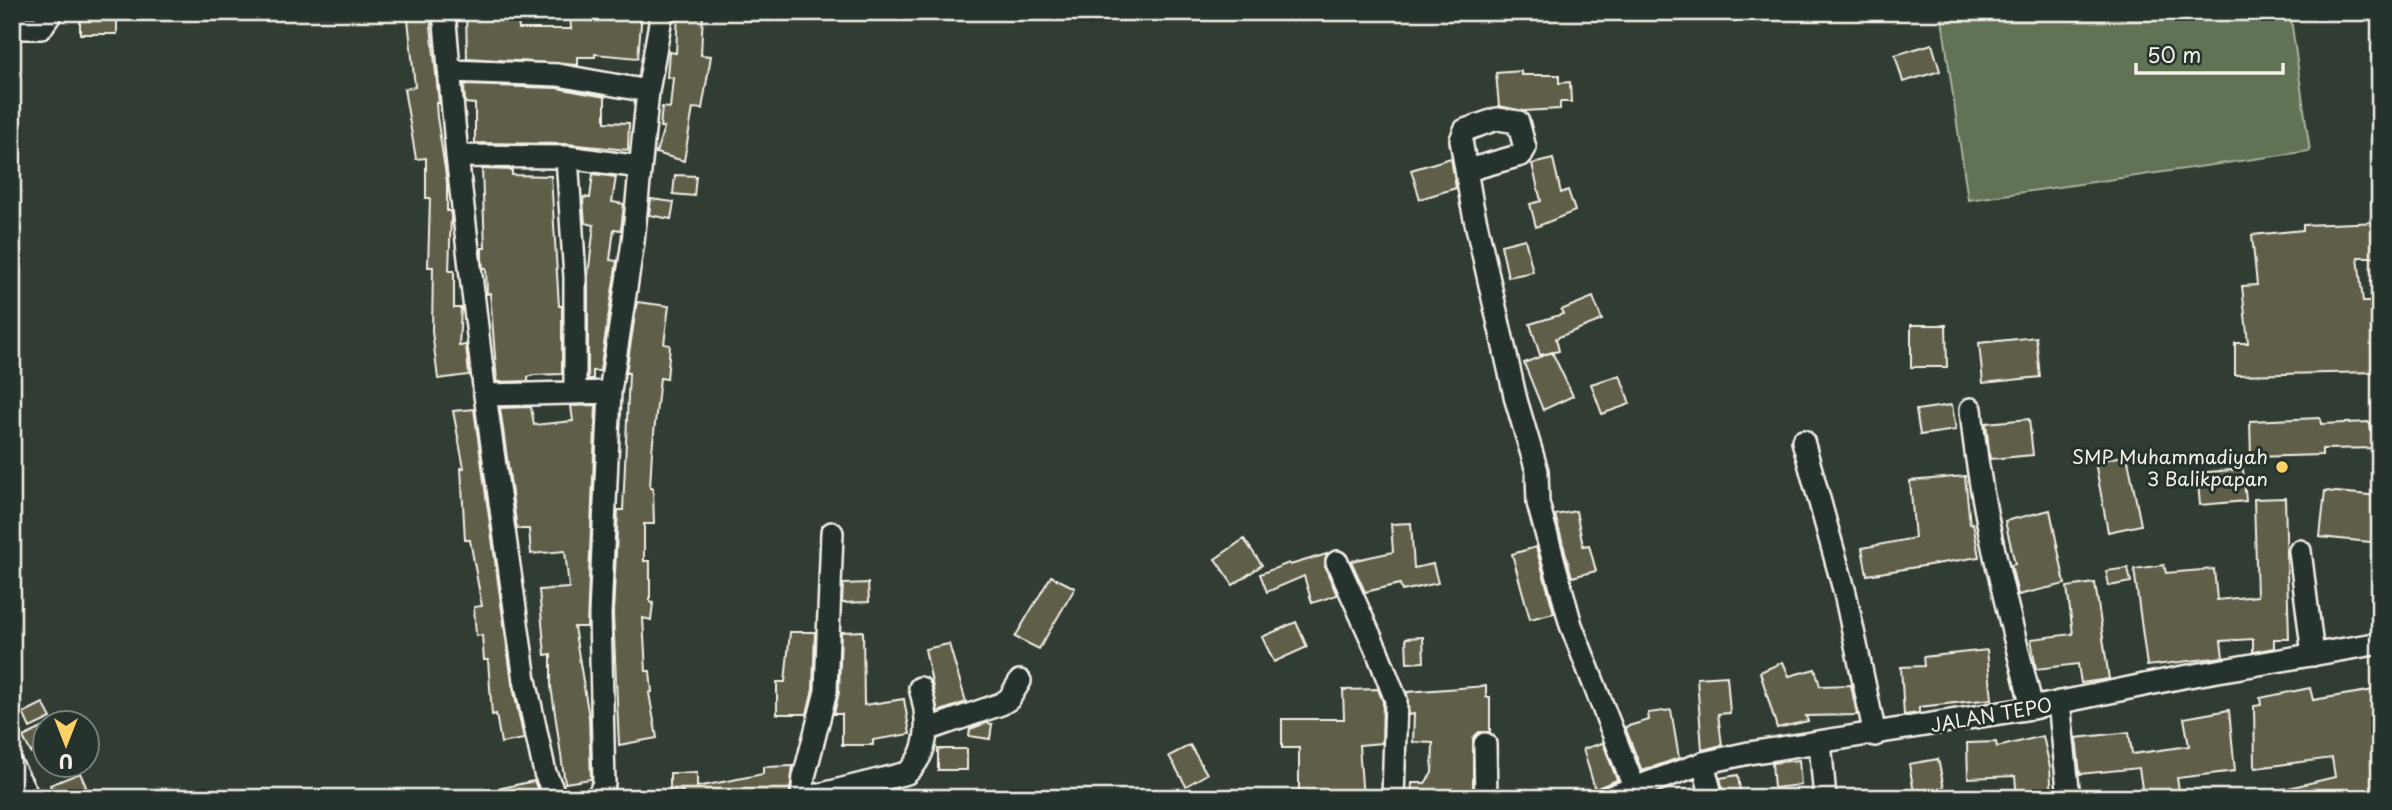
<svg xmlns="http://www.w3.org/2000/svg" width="2392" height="810" viewBox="0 0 2392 810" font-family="'Playpen Sans',sans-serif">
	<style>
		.green { fill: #627254; stroke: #abb29e; stroke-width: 2 }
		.building { fill: #5f5e4a; stroke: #f4f1e8; stroke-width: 2 }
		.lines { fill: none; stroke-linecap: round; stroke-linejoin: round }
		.minor-casing { stroke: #f4f1e8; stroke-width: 26 }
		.minor { stroke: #26332d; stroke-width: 21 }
		.poi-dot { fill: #ffd166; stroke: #26332d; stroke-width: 2.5 }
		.labels { text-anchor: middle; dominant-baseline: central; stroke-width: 6; stroke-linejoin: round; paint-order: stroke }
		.poi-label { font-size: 19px; fill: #f4f1e8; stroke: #26332d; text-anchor: end }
		.street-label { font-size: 19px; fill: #f4f1e8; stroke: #26332d }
	</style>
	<rect width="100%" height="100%" fill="#313c33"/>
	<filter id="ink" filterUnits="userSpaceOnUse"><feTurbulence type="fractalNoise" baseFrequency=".0143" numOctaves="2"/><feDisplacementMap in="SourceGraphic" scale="14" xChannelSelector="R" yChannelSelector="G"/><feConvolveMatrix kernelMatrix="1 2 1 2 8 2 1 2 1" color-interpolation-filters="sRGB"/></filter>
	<g filter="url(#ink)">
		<!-- green -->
		<path class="green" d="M1941,12H2290L2310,151L1968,200Z"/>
		<!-- building -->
		<path class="building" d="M80,12H117V34H80Z
			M466,12H517L519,29H571L570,12H642L638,58L595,54V57H578V65L467,58Z
			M678,12H703L701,55L711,56L702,109L693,108L684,161L656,153L664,127H660L662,107L670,108L673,78L667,77L669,52L676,53Z
			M430,16L439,103H436L437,117L447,182V211H450L451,216L449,271H454V308H461L459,346L466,345L469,375L438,379L432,331L433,267H428L430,198H426V158L416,159L404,89L415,87L408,19Z
			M1932,44L1940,71L1903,82L1895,55Z
			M1521,71V75H1559V83L1570,82L1571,102H1560V109L1523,111L1499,106L1496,73Z
			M464,85L557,88L605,97V122L629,123L628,150L567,144L475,143V104L465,103Z
			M1451,158L1456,188L1420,199L1411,170Z
			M1553,159L1561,193L1568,190L1575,211L1536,227L1530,204L1541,201L1532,164Z
			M482,169L512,170V175L551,176L559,306H562V374L533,375L528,377V381L497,382L490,293L487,294L486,268H483L482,258V248H485Z
			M593,174L616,177L612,202L624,204L621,230L614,229L610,260L617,261L600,371H593V379H588V276L594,225L585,223L583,201L584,197L590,198Z
			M675,175L696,176L694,196L673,194Z
			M651,199L674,202L671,219L649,215Z
			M2380,222V257H2358L2363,302H2380V372L2235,375V343H2248L2242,286L2257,285L2252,235L2303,230V225Z
			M1525,239L1533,272L1508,277L1501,245Z
			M1593,297L1602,320L1556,338L1559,351L1540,355L1530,324L1563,314L1561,310Z
			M637,302L669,306L664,344L670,345L667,379L660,378L652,451L650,488H653L654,524H644V561H650V602L653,603L651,620L643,618L646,671H650L652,692L649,693L657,738L619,745L613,615L618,510H623L629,373H626Z
			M1911,325H1946L1947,367H1911Z
			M2036,337L2040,377L1983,383L1979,343Z
			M1552,352L1573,396L1543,410L1524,363Z
			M1620,375L1630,404L1602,414L1591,384Z
			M596,405L587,627H574L589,717L591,779L565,783L551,686V654L545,655L539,590L569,588L565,551L531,554L529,529H517L500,408L531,407L534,425L573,421L571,406Z
			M1952,405L1956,430L1920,435L1916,410Z
			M474,409L512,682L524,739L501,743L496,714L492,715L488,660H484L482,635L476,636L474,607L482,606L470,540H465L461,468H464L453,411Z
			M2320,418L2321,424L2370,422L2371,430H2380V448L2322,449V455L2251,457L2250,421Z
			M2029,419L2033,455L1990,459L1986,423Z
			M2127,455L2141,525L2108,532L2095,462Z
			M2243,469L2246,501L2200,505L2197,473Z
			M1965,476L1970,524L1973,523L1979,557L1867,575L1862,548L1915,538L1910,481Z
			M2325,491L2380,496V543L2320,537Z
			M2285,498L2289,639H2274V648L2253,652V639L2221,641L2223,657L2147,666L2134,569L2164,565L2166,573L2214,569L2217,600L2257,596L2254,499Z
			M2050,510L2065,584L2018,595L2011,565L2015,564L2005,521Z
			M1576,511L1583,546L1589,545L1596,571L1572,577L1555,515Z
			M1411,523L1414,568L1433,564L1438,583L1402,591L1400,584L1365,592L1351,561L1393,552L1391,524Z
			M1244,539L1262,565L1233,585L1215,559Z
			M1536,547L1554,613L1530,619L1512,554Z
			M1327,554L1325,567L1337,595L1312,603L1304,576L1267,592L1260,574L1289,563L1290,565Z
			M2128,568L2131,582L2109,586L2106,571Z
			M1051,576L1075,588L1039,649L1015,637Z
			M868,583L869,602L842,603L843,584Z
			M2095,583L2109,679L2081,683L2078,664L2036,669L2031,639L2073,634L2067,587Z
			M1296,622L1307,647L1274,662L1262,637Z
			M863,631L864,705L904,699L910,734L873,740V745H842V714H834L839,692L841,632Z
			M790,632H815L813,689L807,714H777V682H785Z
			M1423,637L1424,662L1407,663L1406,638Z
			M949,644L966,702L938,712L925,649Z
			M1987,650L1992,699L1919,707V713L1904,715L1901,667L1924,666L1923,657Z
			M1783,662L1789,676L1815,669L1820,686L1851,685L1857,715L1806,716L1808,721L1777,728L1760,672Z
			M1727,676L1730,713L1718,714L1722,745L1702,750L1697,678Z
			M1486,686V697H1490V732H1479L1473,738V798H1411L1412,783H1425L1432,773L1433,743L1413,742L1414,714L1409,715L1407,692Z
			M2310,688L2313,700L2380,689V792L2348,798H2335L2334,794L2312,798H2273L2272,792L2335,777L2332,758L2255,768L2254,706L2261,705L2260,698Z
			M1378,689L1383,702L1382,743L1359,745L1363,798H1299V748H1282V719H1344L1343,690Z
			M43,703L51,718L30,728L23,713Z
			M1671,710L1679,758L1642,771L1625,727L1649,720L1648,713Z
			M2229,710L2235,771L2177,778L2179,790L2143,795L2139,768L2080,774L2076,738L2129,732L2132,754L2189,746L2184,718Z
			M986,723L992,724L990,739L969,736L970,729Z
			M46,726V746L31,753L23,737Z
			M2043,736L2050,767L2052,798H2017L2015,776L1968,778L1967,743L1996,742L1997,747Z
			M1603,743L1617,780L1595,789L1583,749Z
			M1190,745L1207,774L1186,786L1169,756Z
			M938,749H967V770H938Z
			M1938,759L1946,798H1915L1909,764Z
			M1799,760L1801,785L1774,788L1772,763Z
			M793,766L789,798H765L764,794L744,798H683V791H670V773H697V787L763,774V767Z
			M80,773L91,798H56L50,785Z
			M1738,775L1741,798H1725L1720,778Z
			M534,781L542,798H488V791Z"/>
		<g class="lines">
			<!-- minor casing -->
			<g class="minor-casing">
				<path id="minor" d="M444,12L457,156L485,395L525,680L545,773L556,798
					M12,28H41L52,12
					M451,71L558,75L648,91
					M457,156L567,157L640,167
					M567,157L575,277V392
					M1468,170L1521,155L1525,148L1518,122L1497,119L1465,130L1461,140L1472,205L1516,400L1537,471L1538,503L1571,625L1634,787
					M485,395L610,392
					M1971,409C1980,511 2008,609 2032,708
					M1803,441L1845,593L1875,735
					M2300,551L2313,655
					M1337,562L1377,651L1396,700L1393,798
					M2059,702L2069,798
					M926,730L1001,704L1009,699L1020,681
					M1820,742L1825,798
					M1485,744L1486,798
					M1703,763L1712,798
					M12,766L29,798
					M597,798L604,784L600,615L610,392L633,242L648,91L662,12
					M802,798L804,777L826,691L832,533
					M806,798L907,773C931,751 929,718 920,688
					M1607,798L1703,763L1749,753L2032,708L2183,677L2380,643"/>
			</g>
			<!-- minor -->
			<use href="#minor" class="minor"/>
		</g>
	</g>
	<!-- markers -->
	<circle class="poi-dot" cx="2282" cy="467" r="7"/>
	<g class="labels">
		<!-- poi labels -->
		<g class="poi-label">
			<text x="2268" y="456">SMP Muhammadiyah<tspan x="2268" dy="22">3 Balikpapan</tspan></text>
		</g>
		<!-- street labels -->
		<g class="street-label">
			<text transform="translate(1991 714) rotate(-10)">JALAN TEPO</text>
		</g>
	</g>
	<!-- margin -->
	<rect width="2392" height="810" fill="none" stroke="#26332d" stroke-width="42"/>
	<rect x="21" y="21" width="2350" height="768" fill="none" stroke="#f4f1e8" stroke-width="2.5" filter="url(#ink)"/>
	<!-- north arrow -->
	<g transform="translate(66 744) rotate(180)"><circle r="33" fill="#26332d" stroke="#787f78" stroke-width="2"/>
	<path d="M0-5L12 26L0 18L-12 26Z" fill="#ffd166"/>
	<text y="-10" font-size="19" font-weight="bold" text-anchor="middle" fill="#f4f1e8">U</text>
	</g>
	<!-- scale -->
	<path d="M2136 63v10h147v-10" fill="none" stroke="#f4f1e8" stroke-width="3.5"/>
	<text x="2147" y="63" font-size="21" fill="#f4f1e8" stroke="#26332d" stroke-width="5" paint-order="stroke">50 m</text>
</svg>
